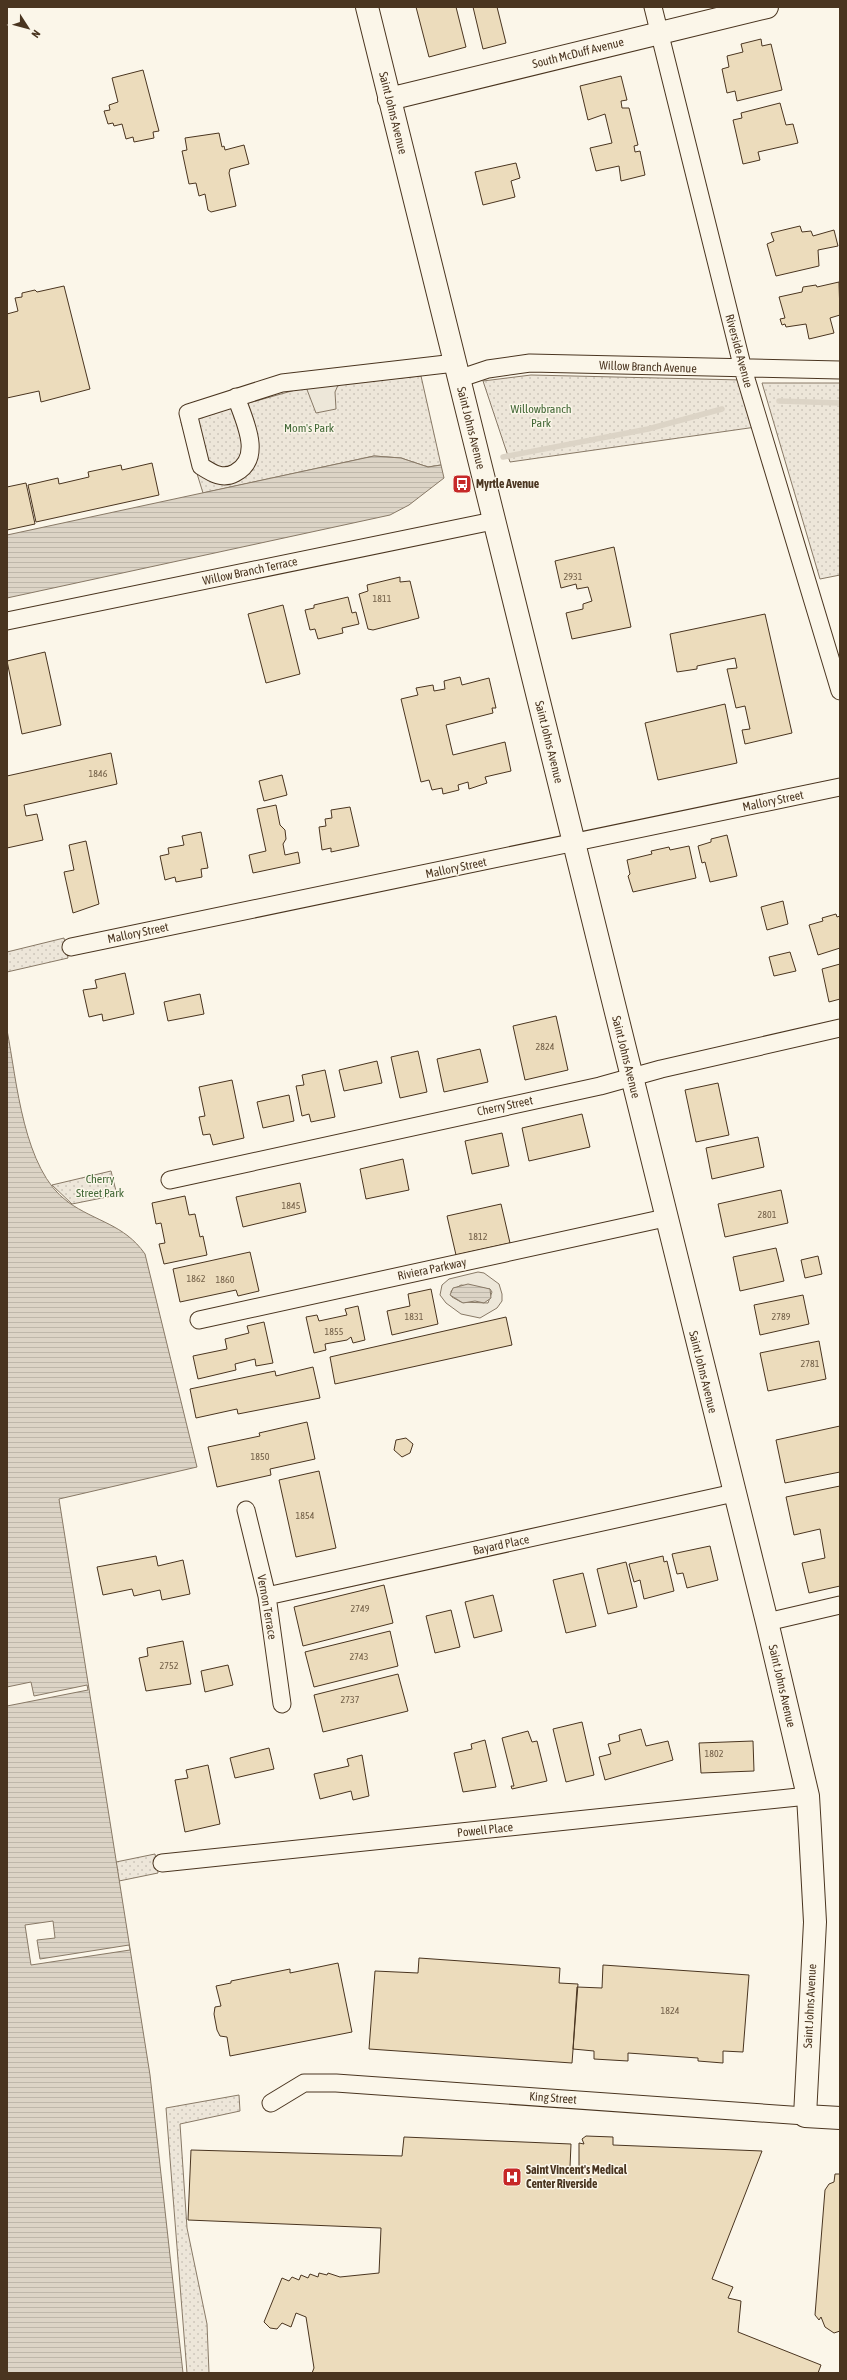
<svg xmlns="http://www.w3.org/2000/svg" width="847" height="2380" viewBox="0 0 847 2380" font-family="'Asap Condensed',sans-serif">
	<style>
		.green { fill: url(#green-dots); stroke: #887966 }
		.parking { fill: #ede7d9; stroke: #887966; fill-rule: evenodd }
		.water { fill: url(#water-rules); stroke: #887966 }
		.pier { fill: #fbf6e9; stroke: #887966 }
		.lines { fill: none; stroke-linecap: round; stroke-linejoin: round }
		.stream { stroke: #dcd4c6; stroke-width: 5.5 }
		.building { fill: #ecdcbc; stroke: #4a3520 }
		.minor-casing { stroke: #4a3520; stroke-width: 19 }
		.secondary-casing { stroke: #4a3520; stroke-width: 24 }
		.minor { stroke: #fbf6e9; stroke-width: 17 }
		.secondary { stroke: #fbf6e9; stroke-width: 22 }
		.labels { text-anchor: middle; dominant-baseline: central; stroke-width: 3; stroke-linejoin: round; paint-order: stroke }
		.number-label { font-size: 10px; fill: #725f47 }
		.street-label { font-size: 12px; fill: #4a3520; stroke: #fbf6e9 }
		.park-label { font-size: 12px; fill: #436837; stroke: #fbf6e9 }
		.poi-label { font-size: 12px; font-weight: bold; fill: #4a3520; stroke: #fbf6e9; text-anchor: start }
	</style>
	<defs>
		<pattern id="green-dots" width="8" height="8" patternUnits="userSpaceOnUse"><rect width="8" height="8" fill="#ede6d9"/><path d="M2 2h.1M6 6h.1" fill="none" stroke="#cdc6ba" stroke-width="1.8" stroke-linecap="round"/></pattern>
		<pattern id="water-rules" width="6" height="5" patternUnits="userSpaceOnUse"><rect width="6" height="5" fill="#dcd4c6"/><path d="M0 2.5h6" fill="none" stroke="#beb7aa"/></pattern>
	</defs>
	<rect width="100%" height="100%" fill="#fbf6e9"/>
	<!-- green -->
	<path class="green" d="M531,375L742,380L756,427L510,462L483,381Z
		M421,376L441,465L428,467L401,458L374,456L203,493L181,422L306,387Z
		M762,383H840V575L820,579Z
		M64,938L68,958L7,972V952Z
		M111,1171L117,1195L72,1204L52,1185Z
		M155,1854L158,1873L119,1881L116,1862Z
		M239,2095L240,2111L180,2124L187,2228L207,2324L209,2373H187L166,2108Z"/>
	<!-- parking -->
	<path class="parking" d="M339,383L335,392L336,409L316,413L306,387Z
		M478,1272L484,1273L499,1284L502,1294V1301L497,1308L480,1318L461,1314L446,1303L440,1295L442,1285L449,1279ZM461,1285L490,1289L492,1292L488,1303L461,1302L452,1297L451,1291Z"/>
	<!-- water -->
	<path class="water" d="M374,456L401,458L428,467L441,465L444,478L409,505L390,515L7,598V535Z
		M7,1030C17,1081 23,1170 68,1202C96,1222 124,1224 145,1254L197,1467L59,1499L150,2075L183,2373H7Z
		M468,1284L490,1289L491,1298L484,1303L475,1301L463,1303L450,1295L453,1288Z"/>
	<!-- pier -->
	<path class="pier" d="M31,1682L34,1696L87,1685L88,1690L7,1706V1687Z
		M53,1921L55,1938L37,1940L40,1959L129,1945L130,1950L31,1965L25,1925Z"/>
	<g class="lines">
		<!-- stream -->
		<path class="stream" d="M779,401L840,403
			M503,457L648,429L722,409"/>
	</g>
	<!-- building -->
	<path class="building" d="M416,7H456L466,47L429,57Z
		M473,7H497L506,43L483,49Z
		M761,39L762,46L771,44L782,90L737,101L735,91L727,93L722,69L729,67L727,56L743,52L741,44Z
		M143,70L159,131L153,132L154,138L134,142L133,137L126,139L122,124L114,126L113,123L108,124L104,111L110,110L109,105L118,102L112,78Z
		M621,76L627,100L621,101L622,108H629L638,145L634,146L635,152L640,151L645,175L621,181L619,166L596,171L590,148L612,143L605,114L588,120L580,86Z
		M780,103L786,125L793,124L798,143L758,152L760,160L743,164L733,120L742,118L741,113Z
		M219,133L222,147L224,146L225,150L244,145L249,164L230,169L229,173L236,206L211,212L208,210L205,194L199,196L196,183L189,184L182,151L187,150L185,138Z
		M516,163L520,178L511,181L515,197L483,205L475,172Z
		M800,226L802,232L811,231L813,236L834,230L838,246L818,250L819,266L776,276L767,244L774,241L771,233Z
		M839,282L840,315L830,318L834,333L809,339L806,324L786,327L785,324L782,325L780,319L785,318L779,297L802,292L803,287L816,285L817,287Z
		M64,286L90,389L41,402L39,391L7,398V314L18,311L15,298L22,297V293L35,290L37,292Z
		M152,463L159,495L36,522L28,485L58,478L59,484L89,477L88,472L121,465L122,470Z
		M26,483L35,524L7,530V487Z
		M614,547L631,627L572,639L566,613L583,609V604L592,601L588,587L577,589L576,584L561,588L555,561Z
		M400,577V582L410,581L419,618L373,630L368,629L359,594L368,591L367,585Z
		M348,597L352,613L356,612L359,624L342,628L343,633L318,639L315,629L310,630L305,610L314,608V605Z
		M283,605L300,674L266,683L248,614Z
		M765,614L792,733L745,744L742,730L750,729L745,706L736,708L727,669L737,668L735,658L697,666V669L677,672L670,634Z
		M45,652L61,725L22,734L7,661Z
		M460,677L462,685L489,678L496,708H492L493,713L446,725L453,755L505,742L511,771L485,777L487,783L469,789L468,782L458,785L459,790L443,794L442,788L432,790L429,780L421,782L401,699L418,695L416,688L433,685L434,691L445,689L444,681Z
		M725,704L737,763L658,780L645,723Z
		M111,753L117,784L24,805L26,816L37,814L43,840L7,848V776Z
		M282,775L287,795L264,801L259,781Z
		M276,805L280,825L285,830L286,839L283,844L285,855L298,852L300,863L253,873L249,855L266,851L257,809Z
		M350,807L359,846L331,852V848L322,850L319,827L326,826L325,819L332,818L331,810Z
		M201,832L208,868L201,869L202,877L176,882L175,877L165,880L160,856L169,854L168,848L184,845L182,836Z
		M727,835L737,876L710,882L705,862L702,863L698,846L711,842V839Z
		M86,841L99,904L73,913L64,872L74,870L69,845Z
		M689,846L696,878L633,892L628,876L630,874L627,860L652,854L651,851L669,847L670,850Z
		M783,901L788,924L767,930L761,907Z
		M836,914L837,917L840,916V948L818,955L809,925L823,921L822,918Z
		M790,952L796,971L774,976L769,957Z
		M840,964V999L829,1002L822,969Z
		M125,973L134,1014L103,1021L102,1014L89,1017L83,990L97,988L95,980Z
		M200,994L204,1014L168,1021L164,1002Z
		M556,1016L568,1070L525,1080L513,1026Z
		M480,1049L488,1082L444,1092L437,1059Z
		M418,1051L427,1092L400,1098L391,1057Z
		M377,1061L382,1083L344,1091L339,1070Z
		M325,1070L335,1117L311,1122L309,1114L302,1116L296,1086L304,1085L302,1075Z
		M232,1080L244,1138L213,1145L210,1134L203,1135L199,1117L205,1116L199,1087Z
		M718,1083L729,1135L696,1142L685,1090Z
		M289,1095L294,1121L263,1128L257,1102Z
		M582,1114L590,1147L529,1161L522,1128Z
		M502,1133L509,1166L472,1174L465,1141Z
		M758,1137L764,1167L712,1179L706,1148Z
		M403,1159L409,1190L366,1199L360,1169Z
		M300,1183L306,1212L243,1227L236,1197Z
		M781,1190L788,1223L725,1237L718,1204Z
		M185,1196L189,1215L195,1214L200,1237L203,1236L207,1255L164,1264L159,1244L165,1243L161,1223L156,1224L152,1203Z
		M501,1204L510,1243L456,1255L447,1216Z
		M776,1248L784,1281L740,1291L733,1257Z
		M250,1252L259,1291L238,1296L236,1290L180,1302L173,1269Z
		M818,1256L822,1274L805,1278L801,1260Z
		M431,1289L438,1324L392,1335L387,1311L410,1306L408,1294Z
		M803,1295L809,1324L760,1335L754,1305Z
		M358,1306L365,1340L353,1343L351,1337L347,1340L325,1344L326,1350L314,1353L306,1317L317,1315L319,1321L347,1315L345,1309Z
		M506,1317L512,1345L335,1384L330,1357Z
		M264,1322L273,1363L256,1366L255,1359L235,1364L236,1370L198,1379L193,1356L227,1349L225,1339L249,1333L247,1326Z
		M819,1341L826,1379L768,1391L760,1353Z
		M313,1367L320,1398L238,1414L237,1409L196,1418L190,1389L275,1371L276,1376Z
		M307,1422L315,1459L270,1469L271,1475L217,1487L208,1447L260,1436L259,1433Z
		M840,1426V1472L785,1483L776,1440Z
		M406,1438L413,1444L410,1453L402,1457L394,1450L396,1440Z
		M319,1471L336,1548L296,1557L279,1480Z
		M840,1486V1586L809,1593L802,1563L825,1558L820,1529L794,1535L786,1497Z
		M710,1546L718,1580L687,1588L683,1573L677,1574L672,1554Z
		M156,1556L158,1566L183,1560L190,1594L162,1600L160,1590L134,1596L132,1589L103,1595L97,1567Z
		M663,1556L664,1562L667,1561L674,1591L644,1599L640,1580L634,1582L629,1564Z
		M626,1562L637,1607L608,1614L597,1569Z
		M583,1573L596,1626L566,1633L553,1580Z
		M384,1585L393,1623L303,1646L294,1607Z
		M493,1595L502,1631L474,1638L465,1602Z
		M451,1610L460,1647L435,1653L426,1616Z
		M390,1631L398,1666L314,1687L305,1652Z
		M183,1641L191,1684L146,1691L139,1658L148,1656L147,1648Z
		M228,1665L233,1685L205,1692L201,1671Z
		M398,1674L408,1711L323,1732L314,1695Z
		M582,1722L594,1775L566,1782L553,1729Z
		M641,1729L646,1746L668,1741L673,1760L605,1780L599,1757L611,1754L608,1744L620,1741L619,1735Z
		M528,1731L532,1742L537,1741L547,1781L512,1789L511,1786H514L502,1738Z
		M485,1740L496,1787L463,1792L454,1753L472,1749L471,1744Z
		M753,1741L754,1771L701,1773L699,1743Z
		M269,1748L274,1769L235,1778L230,1758Z
		M362,1755L369,1796L353,1800L351,1791L320,1799L314,1774L349,1766L347,1759Z
		M208,1765L220,1824L185,1832L175,1780L188,1778L186,1770Z
		M419,1958L560,1968L559,1983L578,1984L572,2063L369,2049L375,1971L418,1973Z
		M338,1963L352,2032L230,2056L227,2037L220,2036L217,2030L214,2014L215,2007L221,2006L216,1986L231,1983V1981L290,1969V1973Z
		M603,1965L749,1975L743,2052L723,2051V2063L698,2061V2058L628,2053V2061L594,2059V2051L573,2049L577,1987L602,1988Z
		M586,2136L613,2137V2145L762,2151L712,2279L733,2287L728,2298L741,2301L738,2332L821,2365L818,2373H312L314,2368L306,2317L296,2313L291,2327L282,2323L277,2329L270,2328L264,2322L282,2278L289,2281L292,2277L299,2280L301,2275L308,2278L310,2274L318,2277L319,2273L327,2275L328,2273L340,2277L379,2273L381,2228L188,2220L191,2150L402,2156L404,2137L571,2144L570,2167L579,2168V2143L584,2144L582,2139Z
		M835,2174H840V2331L834,2333L825,2327L821,2317L819,2320L815,2315L825,2190L829,2184L834,2182Z"/>
	<g class="lines">
		<!-- minor casing -->
		<g class="minor-casing">
			<path id="minor" d="M653,7L743,369L840,691
				M458,379L488,369L530,363L840,370
				M236,397C244,420 264,458 235,473C222,480 212,473 201,466L188,413L282,383L455,363
				M7,621L493,521
				M71,947L840,787
				M170,1180L600,1086L661,1069L840,1028
				M199,1320L665,1218
				M246,1510L267,1596L282,1704
				M267,1596L734,1493
				M767,1622L840,1605
				M162,1863L808,1796
				M271,2103L304,2083H336L805,2116"/>
		</g>
		<!-- secondary casing -->
		<g class="secondary-casing">
			<path id="secondary" d="M367,7L767,1622L808,1796L810,1830L815,1922L805,2116L840,2118
				M389,99L767,7"/>
		</g>
		<!-- minor -->
		<use href="#minor" class="minor"/>
		<!-- secondary -->
		<use href="#secondary" class="secondary"/>
	</g>
	<!-- icons -->
	<defs>
		<g id="bus-square" transform="scale(1)"><rect x="-9" y="-9" width="18" height="18" rx="4" fill="#c62828" stroke="#fbf6e9"/><path d="M-5-6H5V4H4V6H2V4H-2V6H-4V4H-5ZM-3.5-4V0h7V-4ZM-3.5 1.2v1.5H-2V1.2ZM2 1.2v1.5H3.5V1.2Z" fill="#fff"/></g>
		<g id="hospital-square" transform="scale(1)"><rect x="-9" y="-9" width="18" height="18" rx="4" fill="#c62828" stroke="#fbf6e9"/><path d="M-5-5h3v3.5h4V-5h3V5h-3V1.5h-4V5h-3Z" fill="#fff"/></g>
	</defs>
	<g fill-rule="evenodd">
		<use href="#bus-square" x="462" y="484"/>
		<use href="#hospital-square" x="512" y="2177"/>
	</g>
	<g class="labels">
		<!-- number labels -->
		<g class="number-label">
			<text x="573" y="576">2931</text>
			<text x="382" y="598">1811</text>
			<text x="98" y="773">1846</text>
			<text x="545" y="1046">2824</text>
			<text x="291" y="1205">1845</text>
			<text x="767" y="1214">2801</text>
			<text x="478" y="1236">1812</text>
			<text x="196" y="1278">1862</text>
			<text x="225" y="1279">1860</text>
			<text x="414" y="1316">1831</text>
			<text x="781" y="1316">2789</text>
			<text x="334" y="1331">1855</text>
			<text x="810" y="1363">2781</text>
			<text x="260" y="1456">1850</text>
			<text x="305" y="1515">1854</text>
			<text x="360" y="1608">2749</text>
			<text x="359" y="1656">2743</text>
			<text x="169" y="1665">2752</text>
			<text x="350" y="1699">2737</text>
			<text x="714" y="1753">1802</text>
			<text x="670" y="2010">1824</text>
		</g>
		<!-- street labels -->
		<g class="street-label">
			<text transform="translate(578 53) rotate(-14)">South McDuff Avenue</text>
			<text transform="translate(393 113) rotate(76)">Saint Johns Avenue</text>
			<text transform="translate(739 351) rotate(75)">Riverside Avenue</text>
			<text transform="translate(648 367) rotate(2)">Willow Branch Avenue</text>
			<text transform="translate(471 428) rotate(76)">Saint Johns Avenue</text>
			<text transform="translate(250 571) rotate(-12)">Willow Branch Terrace</text>
			<text transform="translate(549 742) rotate(76)">Saint Johns Avenue</text>
			<text transform="translate(773 801) rotate(-12)">Mallory Street</text>
			<text transform="translate(456 868) rotate(-12)">Mallory Street</text>
			<text transform="translate(138 933) rotate(-12)">Mallory Street</text>
			<text transform="translate(626 1057) rotate(76)">Saint Johns Avenue</text>
			<text transform="translate(505 1106) rotate(-12)">Cherry Street</text>
			<text transform="translate(432 1269) rotate(-12)">Riviera Parkway</text>
			<text transform="translate(703 1372) rotate(76)">Saint Johns Avenue</text>
			<text transform="translate(501 1545) rotate(-12)">Bayard Place</text>
			<text transform="translate(267 1607) rotate(80)">Vernon Terrace</text>
			<text transform="translate(782 1686) rotate(77)">Saint Johns Avenue</text>
			<text transform="translate(485 1830) rotate(-6)">Powell Place</text>
			<text transform="translate(810 2006) rotate(-87)">Saint Johns Avenue</text>
			<text transform="translate(553 2098) rotate(4)">King Street</text>
		</g>
		<!-- park labels -->
		<g class="park-label">
			<text x="541" y="409">Willowbranch<tspan x="541" dy="14">Park</tspan></text>
			<text x="309" y="428">Mom's Park</text>
			<text x="100" y="1179">Cherry<tspan x="100" dy="14">Street Park</tspan></text>
		</g>
		<!-- poi labels -->
		<g class="poi-label">
			<text x="476" y="484">Myrtle Avenue</text>
			<text x="526" y="2170">Saint Vincent's Medical<tspan x="526" dy="14">Center Riverside</tspan></text>
		</g>
	</g>
	<!-- border -->
	<rect width="847" height="2380" fill="none" stroke="#4a3520" stroke-width="16"/>
	<!-- north arrow -->
	<g transform="translate(28 28) rotate(126)" stroke="#fbf6e9" stroke-width="3" paint-order="stroke">
	<path d="M0-3L7 15L0 10L-7 15Z" fill="#4a3520"/>
	<text y="-6" font-size="11" font-weight="bold" text-anchor="middle" fill="#4a3520">N</text>
	</g>
</svg>
